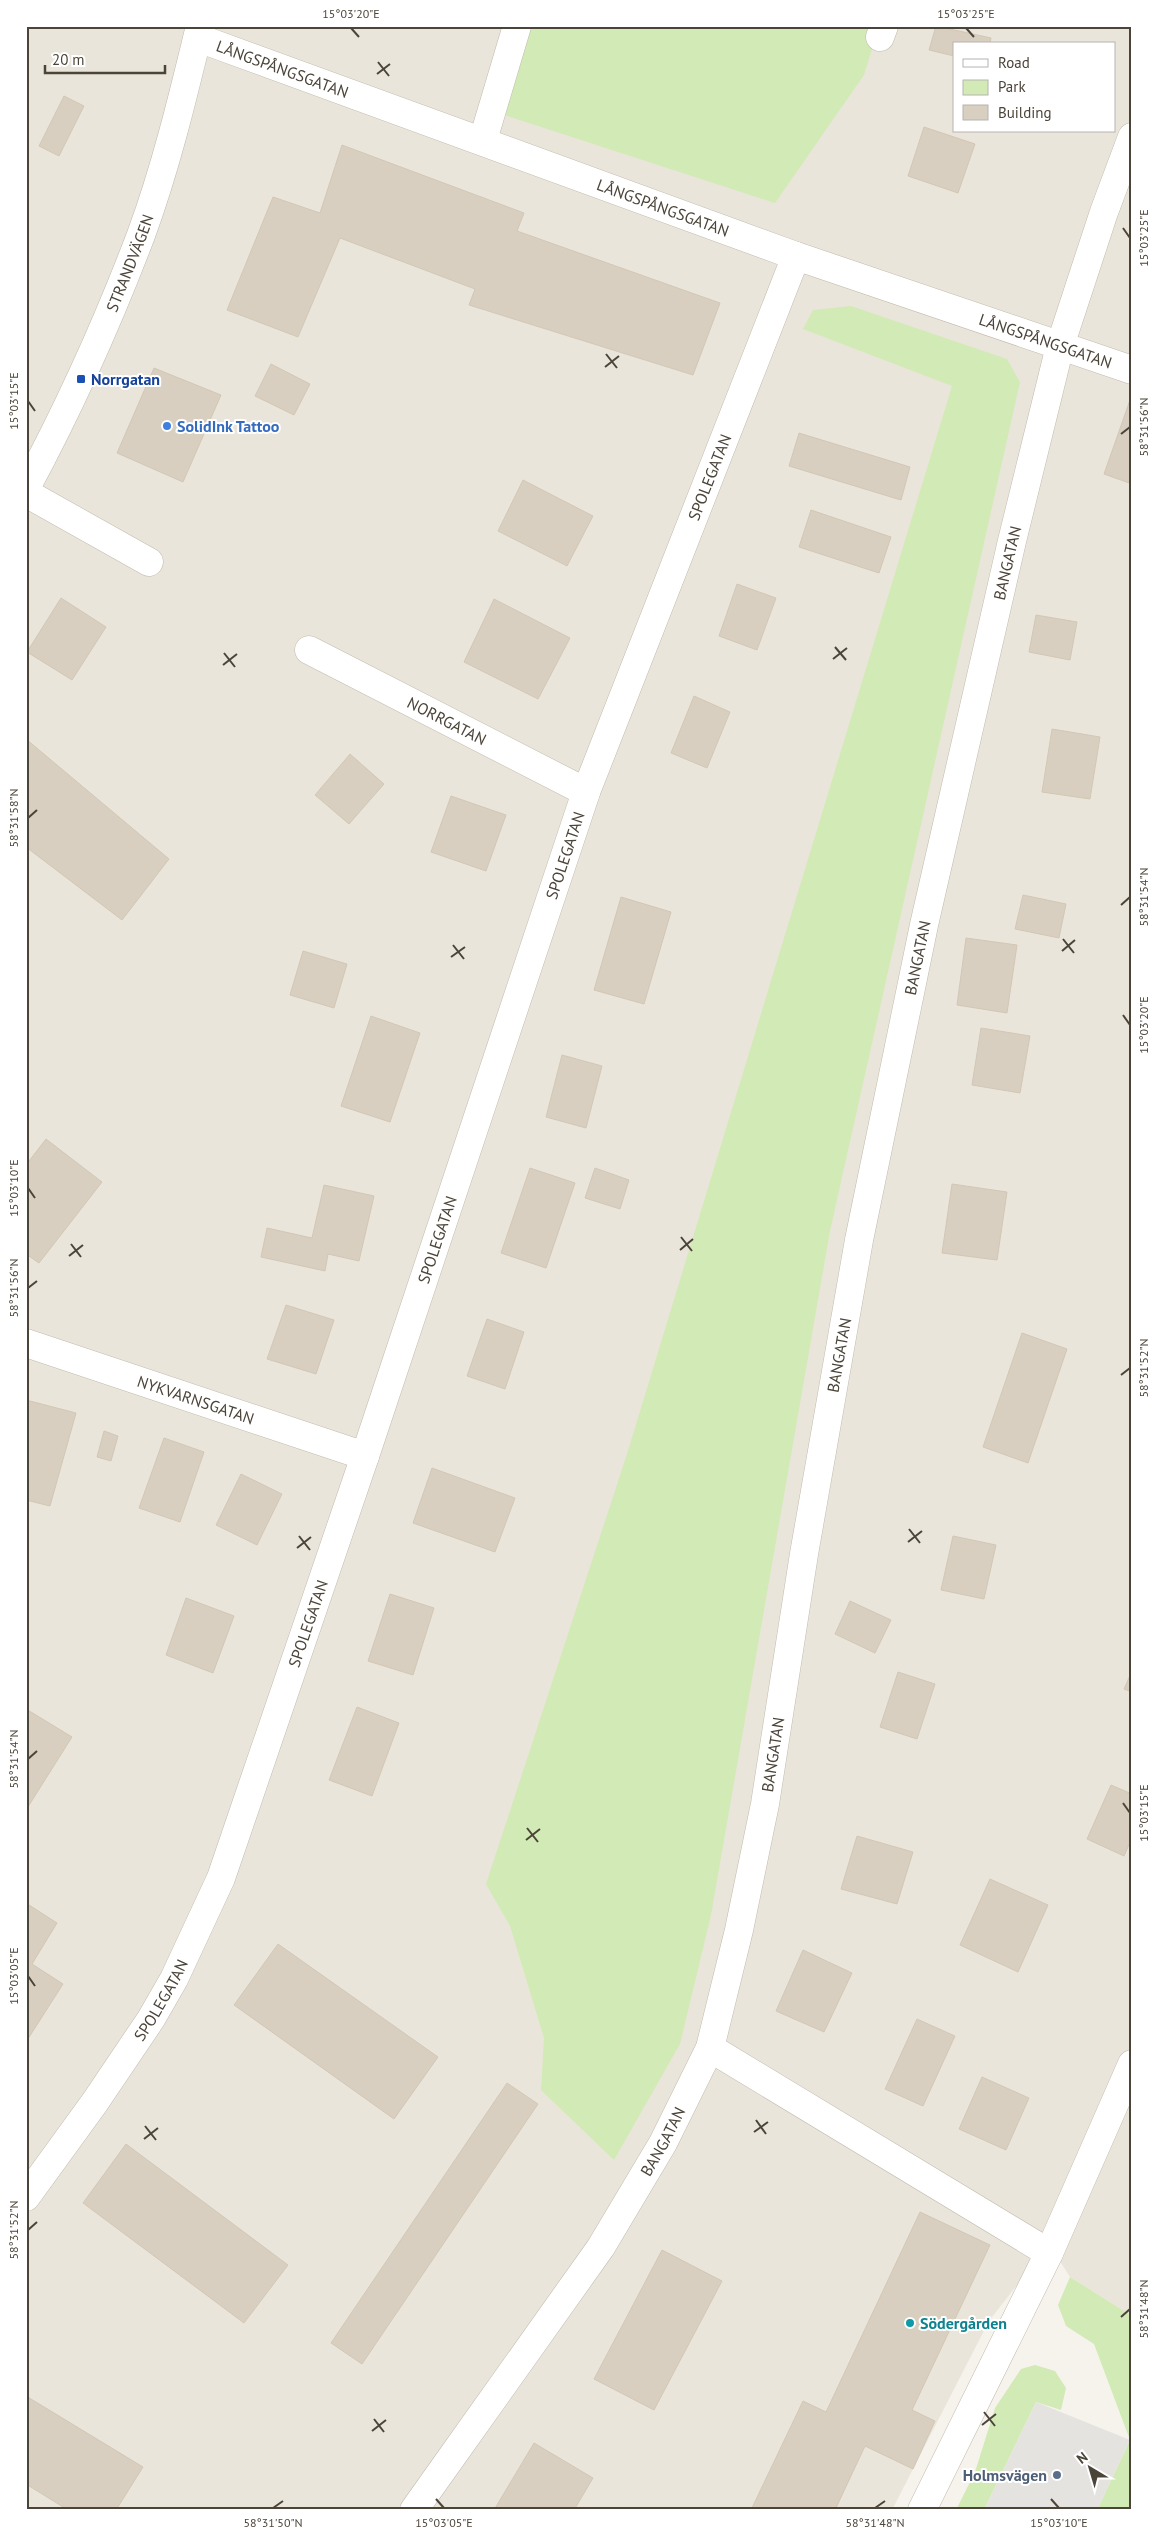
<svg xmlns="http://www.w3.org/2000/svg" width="1158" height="2536" viewBox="0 0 1158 2536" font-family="'PT Sans',sans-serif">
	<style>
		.residential { fill: #eae5da; fill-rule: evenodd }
		.green { fill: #d2eab5 }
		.parking { fill: #e5e3e0 }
		.building { fill: #d8cfc1; stroke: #d3c7b4 }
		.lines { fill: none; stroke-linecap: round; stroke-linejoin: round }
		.minor-casing { stroke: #c2bbae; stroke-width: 29 }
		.minor { stroke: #fff; stroke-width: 28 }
		.ticks { fill: none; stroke: #4b4439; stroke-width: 2 }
		.transit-dot { fill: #1a4fb4; stroke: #fff; stroke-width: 2 }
		.shop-dot { fill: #3f7fe0; stroke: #fff; stroke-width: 2 }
		.culture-dot { fill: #0f9aa8; stroke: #fff; stroke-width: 2 }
		.service-dot { fill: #5c6f8a; stroke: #fff; stroke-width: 2 }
		.labels { text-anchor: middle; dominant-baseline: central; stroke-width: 4; stroke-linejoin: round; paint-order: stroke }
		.street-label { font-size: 16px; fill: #4b4439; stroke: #fff }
		.transit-label { font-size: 16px; font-weight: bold; fill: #164399; stroke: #fff; text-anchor: start }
		.shop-label { font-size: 16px; font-weight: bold; fill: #366cbe; stroke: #fff; text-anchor: start }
		.culture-label { font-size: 16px; font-weight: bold; fill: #0d838f; stroke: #fff; text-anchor: start }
		.service-label { font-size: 16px; font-weight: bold; fill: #4e5e75; stroke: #fff; text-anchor: end }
		.neatline { fill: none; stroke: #4b4439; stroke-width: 2 }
		.ticks-label { font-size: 12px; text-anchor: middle; fill: #4b4439 }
	</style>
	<rect width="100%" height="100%" fill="#f6f3ec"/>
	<!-- residential -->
	<path class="residential" d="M26,26H1132V2316L1070,2277L1049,2244L989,2321L892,2510H26ZM954,44H1114V131H954Z"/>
	<!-- green -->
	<path class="green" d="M518,26H879L864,75L775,203L492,111Z
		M851,306L1007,359L1020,382L830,1231L711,1915L680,2044L614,2160L541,2090L544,2038L510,1926L486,1884L627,1454L952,386L803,329L813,310Z
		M1070,2277L1132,2316V2510H1097L1130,2440L1094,2344L1066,2326L1058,2305Z
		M1035,2365L1055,2371L1066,2388L1061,2410L1036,2402L984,2510H956L975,2472L995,2408L1021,2369Z"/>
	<!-- parking -->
	<path class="parking" d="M1036,2402L1130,2440L1097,2510H984Z"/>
	<!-- building -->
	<path class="building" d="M936,26L991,38L990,44H954V56L929,50Z
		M64,96L84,106L59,156L39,146Z
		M924,127L975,144L958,193L908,176Z
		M342,145L524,213L517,231L720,303L693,375L469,305L475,289L340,238L298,337L227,310L273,197L320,213Z
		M271,364L310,384L294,415L255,396Z
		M154,368L221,395L183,482L117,453Z
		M1130,400H1132V484L1104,474Z
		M799,433L910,467L901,500L789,466Z
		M523,480L593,516L567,566L498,531Z
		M811,510L891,537L879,573L799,547Z
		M737,584L776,598L757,650L719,636Z
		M61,598L106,627L72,680L27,652Z
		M494,599L570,638L538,699L464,662Z
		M1036,615L1077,622L1070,660L1029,652Z
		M694,696L730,712L707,768L671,753Z
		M1052,729L1100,737L1090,799L1042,792Z
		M26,739L169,859L122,920L26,847Z
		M350,754L384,784L349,824L315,795Z
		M451,796L506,815L486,871L431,852Z
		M1023,895L1066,904L1059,938L1015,929Z
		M621,897L671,912L644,1004L594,990Z
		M966,938L1017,945L1007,1013L957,1005Z
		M303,951L347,964L334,1008L290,995Z
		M371,1016L420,1033L390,1122L341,1106Z
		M981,1028L1030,1036L1020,1093L972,1085Z
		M562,1055L602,1066L586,1128L546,1117Z
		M46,1139L102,1182L39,1263L26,1254V1165Z
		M530,1168L575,1183L546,1268L501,1253Z
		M595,1168L629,1180L620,1209L585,1198Z
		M952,1184L1007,1192L997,1260L942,1253Z
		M324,1185L374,1196L359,1261L328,1254L325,1271L261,1257L267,1228L312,1238Z
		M286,1305L334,1320L316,1374L267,1359Z
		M487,1319L524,1332L505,1389L467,1376Z
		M1022,1333L1067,1349L1028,1463L983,1447Z
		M26,1400L76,1413L50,1506L26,1500Z
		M104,1431L118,1436L111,1461L97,1457Z
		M164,1438L204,1452L180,1522L139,1508Z
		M432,1468L515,1498L495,1552L413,1523Z
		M241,1474L282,1494L257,1545L216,1525Z
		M953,1536L996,1545L984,1599L941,1590Z
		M390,1594L434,1608L413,1675L368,1661Z
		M186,1598L234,1616L213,1673L166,1655Z
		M850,1601L891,1620L875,1653L835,1634Z
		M1132,1671V1692L1124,1689Z
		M898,1672L935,1684L917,1739L880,1727Z
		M357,1707L399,1723L372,1796L329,1780Z
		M26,1709L72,1737L26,1810Z
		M1111,1785L1132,1794V1838L1124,1856L1087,1839Z
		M857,1836L913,1852L897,1904L841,1889Z
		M990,1879L1048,1905L1018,1972L960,1945Z
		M26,1903L57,1923L32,1964L63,1984L26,2042Z
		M278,1944L438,2057L394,2119L234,2005Z
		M803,1950L852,1973L824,2032L776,2011Z
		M917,2019L955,2036L923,2106L885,2089Z
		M982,2077L1029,2098L1006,2150L959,2129Z
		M507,2083L538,2104L362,2364L331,2343Z
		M126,2144L288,2265L244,2323L83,2203Z
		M920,2212L990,2245L912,2410L935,2421L913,2469L865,2446L835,2510H751L803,2401L826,2412Z
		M662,2250L722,2281L654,2410L594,2379Z
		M26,2396L143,2467L116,2510H68L26,2484Z
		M534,2443L593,2478L574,2510H494Z"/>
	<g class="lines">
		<!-- minor casing -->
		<g class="minor-casing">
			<g id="minor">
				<path d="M880,37L884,26"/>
				<path id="s1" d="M198,38L796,256L1132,370"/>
				<path d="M483,140L517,26"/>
				<path id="s2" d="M26,488C70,406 108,322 141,235C166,167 183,96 200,26"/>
				<path d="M26,493L149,562"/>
				<path id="s3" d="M309,650L586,792"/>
				<path id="s4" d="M26,1343L365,1456"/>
				<path d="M710,2048L1049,2253"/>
				<path id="s5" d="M26,2197L95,2102L151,2019L174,1979L221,1878L365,1456L586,792L796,256"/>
				<path id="s6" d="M414,2510L601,2247L663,2143L710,2048L739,1930L765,1804L804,1554L859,1240L924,925L1012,541L1060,346L1104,212L1132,137"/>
				<path d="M922,2510L1049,2253L1132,2064"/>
			</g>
		</g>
		<!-- minor -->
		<use href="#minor" class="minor"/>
	</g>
	<!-- ticks -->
	<path class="ticks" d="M351,28L359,37M966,28L974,37M378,62L389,76M377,74L390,64M1123,228L1130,238M606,354L617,368M605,367L619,356M28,401L35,411M1121,434L1130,427M835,647L846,660M224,653L235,667M833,659L847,648M223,665L237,654M28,818L37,810M1121,905L1130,897M1063,939L1074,953M453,945L464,959M1062,951L1075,940M451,957L465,947M1123,1015L1130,1025M28,1188L35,1198M681,1237L692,1251M71,1244L81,1257M680,1250L693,1239M69,1256L83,1245M28,1288L37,1281M1121,1375L1130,1368M909,1529L920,1543M299,1536L310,1550M908,1542L922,1531M297,1548L311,1537M28,1759L37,1751M1123,1803L1130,1813M527,1828L538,1842M526,1840L540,1829M28,1976L35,1986M756,2120L766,2134M145,2126L156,2140M754,2132L768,2122M144,2139L158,2128M28,2230L37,2222M1121,2317L1130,2309M984,2412L995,2426M374,2419L384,2432M982,2425L996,2414M372,2431L386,2420M436,2499L444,2508M1051,2499L1059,2508M273,2508L283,2501M875,2508L885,2501"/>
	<!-- markers -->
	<rect class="transit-dot" x="76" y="374" width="10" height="10" rx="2.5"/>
	<circle class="shop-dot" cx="167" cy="426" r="5"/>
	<circle class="culture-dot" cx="910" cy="2323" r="5"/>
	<circle class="service-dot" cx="1057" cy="2475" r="5"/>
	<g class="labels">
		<!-- street labels -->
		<g class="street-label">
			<text stroke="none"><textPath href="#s1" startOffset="90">LÅNGSPÅNGSGATAN</textPath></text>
			<text stroke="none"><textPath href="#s1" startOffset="495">LÅNGSPÅNGSGATAN</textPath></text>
			<text stroke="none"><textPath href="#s2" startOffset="248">STRANDVÄGEN</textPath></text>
			<text stroke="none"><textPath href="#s1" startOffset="900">LÅNGSPÅNGSGATAN</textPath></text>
			<text stroke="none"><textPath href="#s5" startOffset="1859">SPOLEGATAN</textPath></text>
			<text stroke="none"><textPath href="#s6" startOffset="2065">BANGATAN</textPath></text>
			<text stroke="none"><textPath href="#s3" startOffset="155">NORRGATAN</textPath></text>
			<text stroke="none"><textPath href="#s5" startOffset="1454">SPOLEGATAN</textPath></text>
			<text stroke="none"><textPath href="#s6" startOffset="1660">BANGATAN</textPath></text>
			<text stroke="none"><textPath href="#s5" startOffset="1049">SPOLEGATAN</textPath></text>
			<text stroke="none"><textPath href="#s6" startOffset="1255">BANGATAN</textPath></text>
			<text stroke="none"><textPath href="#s4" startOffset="179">NYKVARNSGATAN</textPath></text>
			<text stroke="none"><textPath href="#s5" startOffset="644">SPOLEGATAN</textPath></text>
			<text stroke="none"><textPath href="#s6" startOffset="850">BANGATAN</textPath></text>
			<text stroke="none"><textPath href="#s5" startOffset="239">SPOLEGATAN</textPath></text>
			<text stroke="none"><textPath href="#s6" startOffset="445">BANGATAN</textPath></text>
		</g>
		<!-- transit labels -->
		<g class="transit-label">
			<text x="91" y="379">Norrgatan</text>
		</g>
		<!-- shop labels -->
		<g class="shop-label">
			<text x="177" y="426">SolidInk Tattoo</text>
		</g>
		<!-- culture labels -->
		<g class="culture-label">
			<text x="920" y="2323">Södergården</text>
		</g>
		<!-- service labels -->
		<g class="service-label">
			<text x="1047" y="2475">Holmsvägen</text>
		</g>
	</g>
	<!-- border -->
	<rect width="1158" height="2536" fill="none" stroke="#ffffff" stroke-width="55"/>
	<!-- legend -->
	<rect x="953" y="42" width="162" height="90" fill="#ffffff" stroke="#b7b4b0"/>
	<rect x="963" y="59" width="25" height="8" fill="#ffffff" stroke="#b7b4b0"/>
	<text x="998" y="68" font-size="15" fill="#4b4439">Road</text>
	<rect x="963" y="80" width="25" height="15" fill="#d2eab5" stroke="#b7b4b0"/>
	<text x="998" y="92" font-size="15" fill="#4b4439">Park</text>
	<rect x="963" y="105" width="25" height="15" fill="#d8cfc1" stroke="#b7b4b0"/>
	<text x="998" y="118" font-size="15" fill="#4b4439">Building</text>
	<!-- north arrow -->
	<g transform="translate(1090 2468) rotate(322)" stroke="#ffffff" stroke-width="4" paint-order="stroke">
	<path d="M0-4L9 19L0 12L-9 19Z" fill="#4b4439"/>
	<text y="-8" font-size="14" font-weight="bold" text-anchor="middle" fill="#4b4439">N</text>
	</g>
	<!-- scale -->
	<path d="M45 65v8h120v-8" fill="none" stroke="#4b4439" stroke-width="2.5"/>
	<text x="52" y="65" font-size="15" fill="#4b4439" stroke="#ffffff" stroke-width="4" paint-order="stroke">20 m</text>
	<rect x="28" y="28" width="1102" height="2480" class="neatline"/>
	<g class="ticks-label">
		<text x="351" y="18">15°03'20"E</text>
		<text x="966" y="18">15°03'25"E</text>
		<text transform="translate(1144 238) rotate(-90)" y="4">15°03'25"E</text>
		<text transform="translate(14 401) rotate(-90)" y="4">15°03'15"E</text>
		<text transform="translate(1144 427) rotate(-90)" y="4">58°31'56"N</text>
		<text transform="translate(14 818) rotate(-90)" y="4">58°31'58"N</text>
		<text transform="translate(1144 897) rotate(-90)" y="4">58°31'54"N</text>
		<text transform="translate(1144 1025) rotate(-90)" y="4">15°03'20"E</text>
		<text transform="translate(14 1188) rotate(-90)" y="4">15°03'10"E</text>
		<text transform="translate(14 1288) rotate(-90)" y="4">58°31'56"N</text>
		<text transform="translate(1144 1368) rotate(-90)" y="4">58°31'52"N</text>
		<text transform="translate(14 1759) rotate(-90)" y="4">58°31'54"N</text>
		<text transform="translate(1144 1813) rotate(-90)" y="4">15°03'15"E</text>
		<text transform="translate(14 1976) rotate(-90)" y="4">15°03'05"E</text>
		<text transform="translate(14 2230) rotate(-90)" y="4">58°31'52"N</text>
		<text transform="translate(1144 2309) rotate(-90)" y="4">58°31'48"N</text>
		<text x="273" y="2527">58°31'50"N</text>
		<text x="444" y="2527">15°03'05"E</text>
		<text x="875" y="2527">58°31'48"N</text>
		<text x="1059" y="2527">15°03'10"E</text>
	</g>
</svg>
